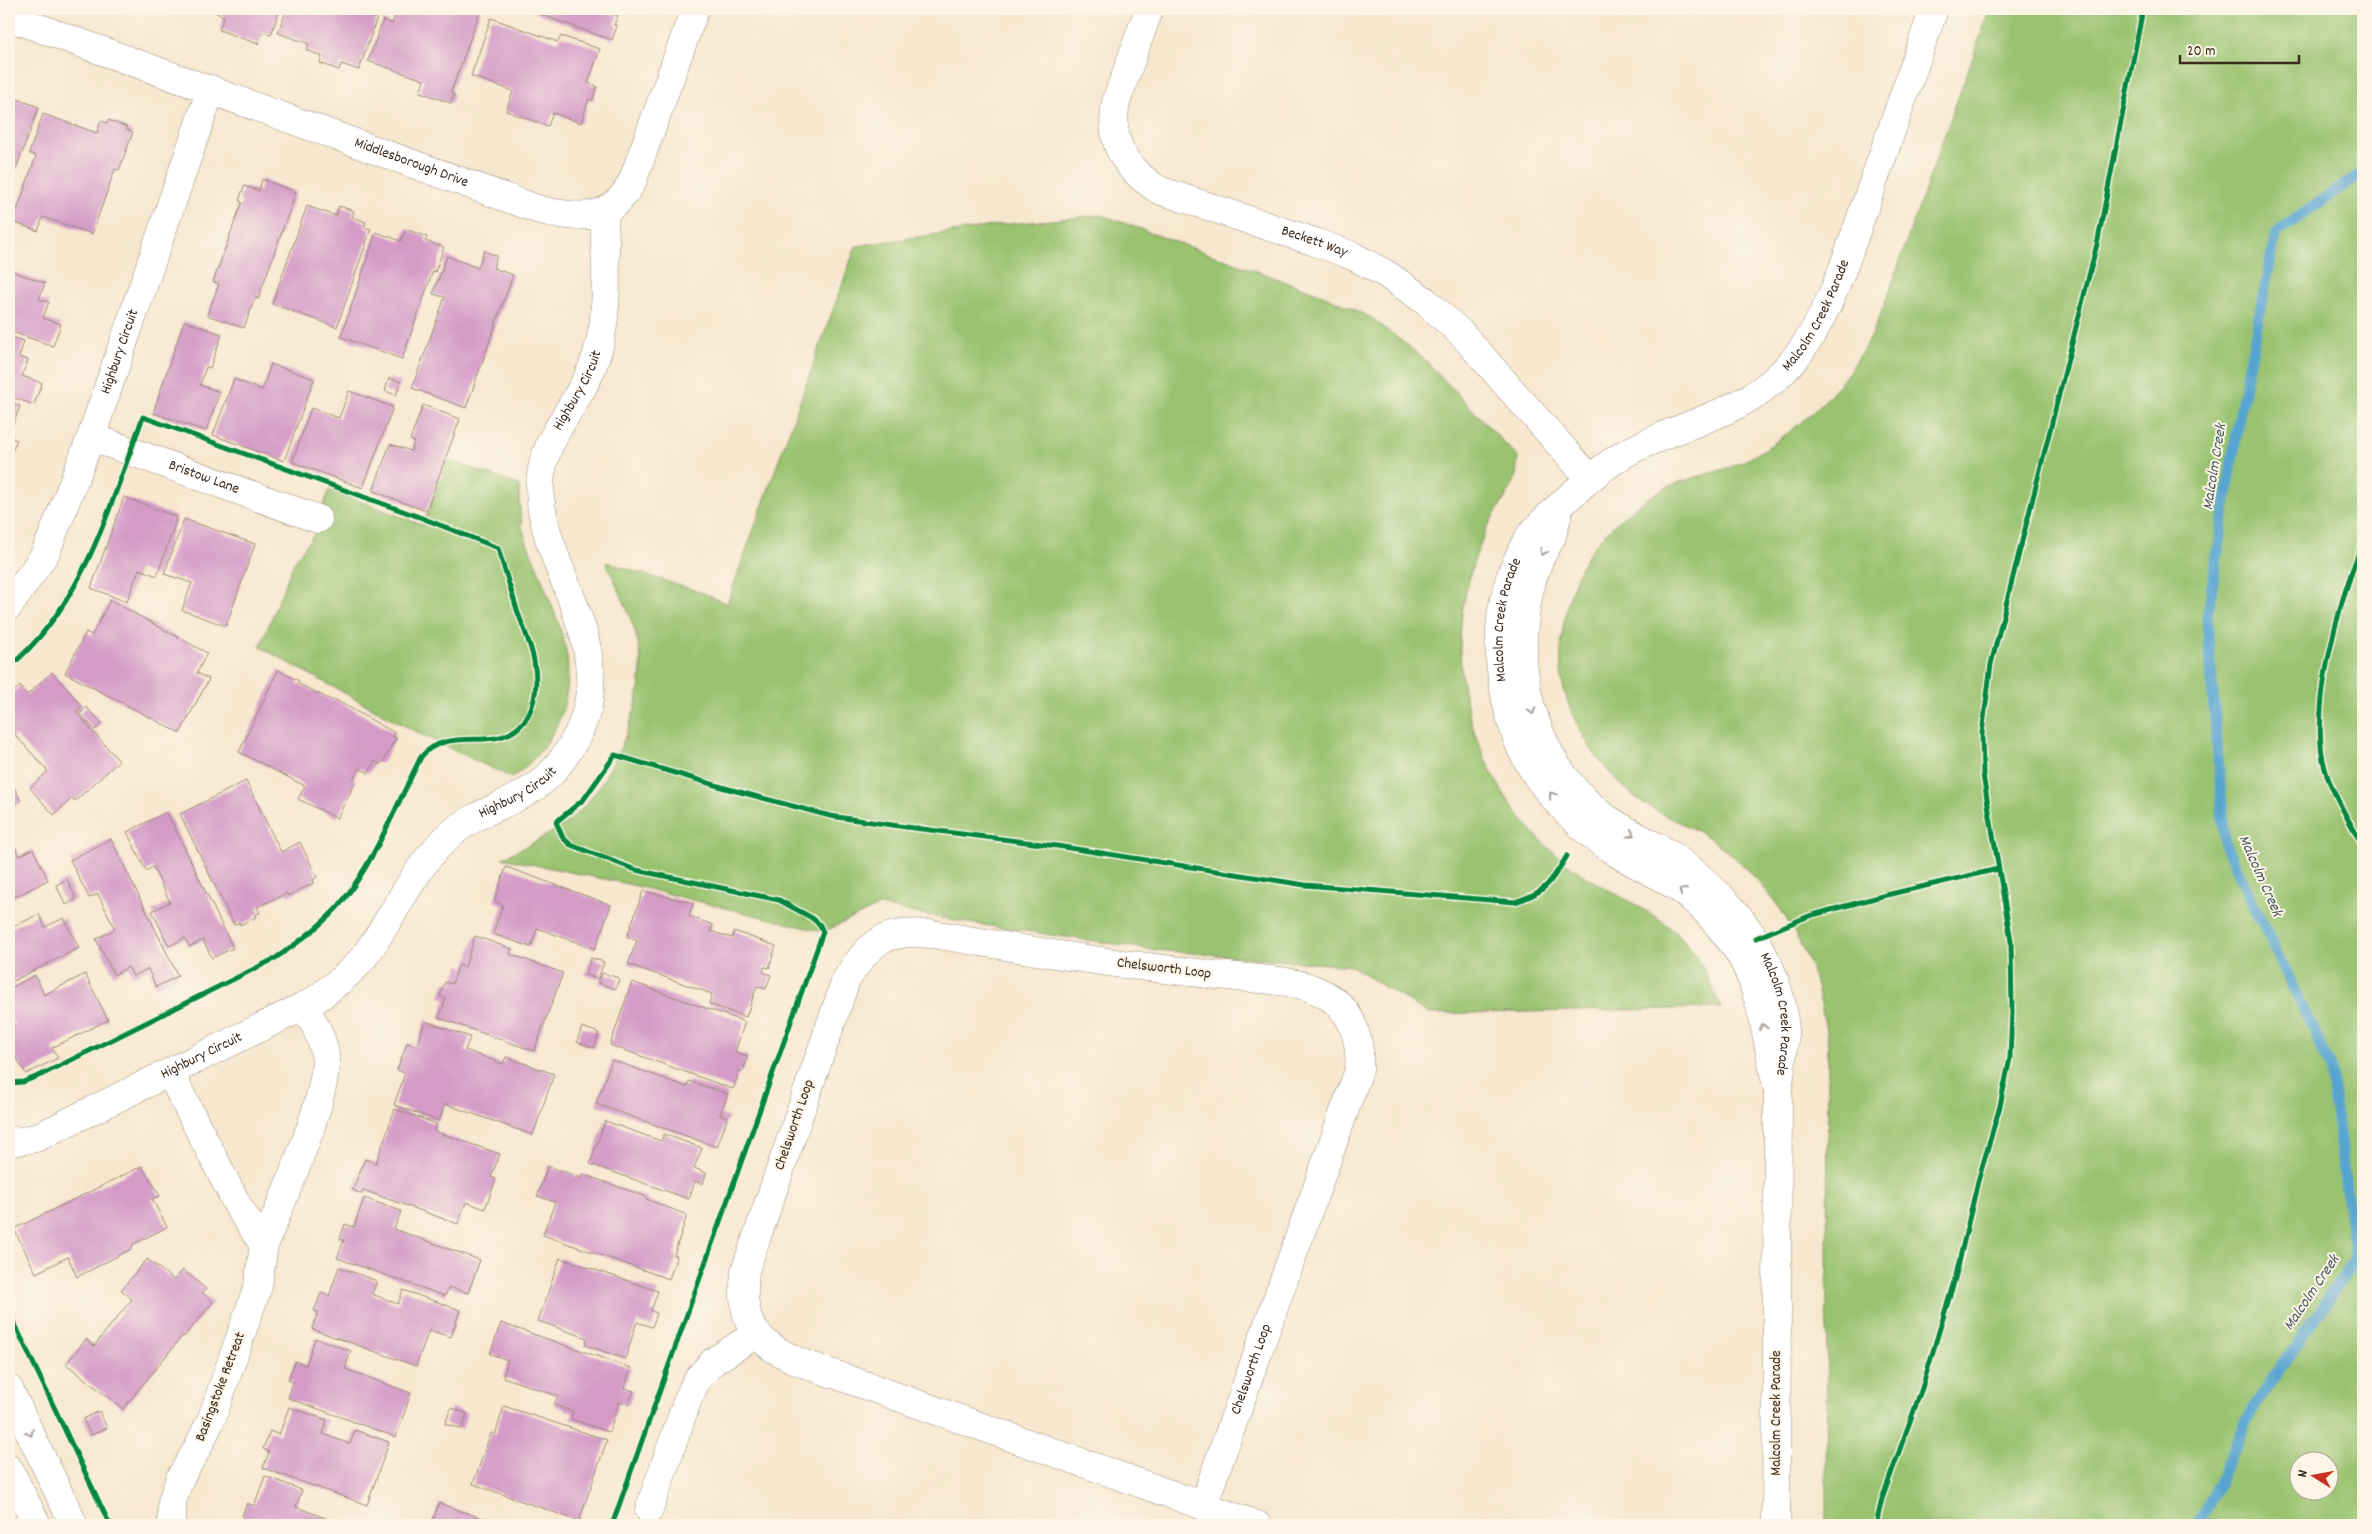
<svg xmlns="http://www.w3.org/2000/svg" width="2372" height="1534" viewBox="0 0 2372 1534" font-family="Dekko,sans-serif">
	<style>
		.green { fill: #99c36f; stroke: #6a7646; fill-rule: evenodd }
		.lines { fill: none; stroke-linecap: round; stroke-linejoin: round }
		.stream { stroke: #57a4d0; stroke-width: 11 }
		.building { fill: #d49bc7 }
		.minor-casing { stroke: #998876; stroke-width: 29 }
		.tertiary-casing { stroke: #998876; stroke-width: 29 }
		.minor { stroke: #fff; stroke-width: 28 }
		.tertiary { stroke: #fff; stroke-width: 28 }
		.cycleway-casing { stroke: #fcf5e5; stroke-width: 8 }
		.cycleway { stroke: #00873e; stroke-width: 5 }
		.oneway { stroke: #a79f9a }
		.labels { text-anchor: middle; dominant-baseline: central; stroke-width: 4; stroke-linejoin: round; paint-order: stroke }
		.street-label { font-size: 15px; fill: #3b2a1e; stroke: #fcf5e5 }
		.water-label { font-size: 16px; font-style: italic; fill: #465b65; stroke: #fcf5e5 }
	</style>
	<rect width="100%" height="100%" fill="#fcf5e5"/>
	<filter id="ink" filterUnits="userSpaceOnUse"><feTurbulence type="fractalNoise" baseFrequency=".02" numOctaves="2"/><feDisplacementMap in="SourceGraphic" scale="10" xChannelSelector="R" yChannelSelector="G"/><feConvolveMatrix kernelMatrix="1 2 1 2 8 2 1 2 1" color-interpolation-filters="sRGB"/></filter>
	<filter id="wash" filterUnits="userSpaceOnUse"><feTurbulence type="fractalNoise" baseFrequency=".0096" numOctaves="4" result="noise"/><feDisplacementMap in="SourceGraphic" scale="20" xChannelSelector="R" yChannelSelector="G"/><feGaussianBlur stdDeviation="1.12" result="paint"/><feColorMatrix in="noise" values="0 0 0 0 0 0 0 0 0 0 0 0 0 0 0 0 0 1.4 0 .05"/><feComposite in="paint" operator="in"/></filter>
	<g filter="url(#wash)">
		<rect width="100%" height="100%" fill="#f7e7cf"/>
		<!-- green -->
		<path class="green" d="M1990,9H2363V1525H1826L1828,1043C1825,1025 1822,1008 1818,991C1803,932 1763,876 1714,841C1691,825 1662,817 1639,800C1605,774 1577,735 1565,693C1554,656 1566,585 1589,553C1606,529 1642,498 1670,486C1696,475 1725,472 1750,458C1791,434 1826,405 1853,366C1882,325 1895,273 1912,226C1938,154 1964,81 1990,9ZM2300,1462H2330V1492H2300Z
			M1102,215L1325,296L1372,318L1424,359L1518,457C1517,464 1517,473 1515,480C1507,498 1493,514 1485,532C1471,565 1461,603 1460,639C1459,728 1500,814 1572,867C1611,896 1663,911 1693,951C1705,968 1713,989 1721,1008L1429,1014L1351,966L1156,950L969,923L879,906L823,932L628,884L502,858C525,847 548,836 569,821C606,792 642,713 641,666C640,630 620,594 606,562L703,593L727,604L856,246L1000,225Z
			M448,460L519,485C519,499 520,513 522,527C526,543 535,561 541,577C550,602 563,630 567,656C573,708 552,748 512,778L418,733L260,647L294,562L313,536L329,490L423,525Z"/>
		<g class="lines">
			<!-- stream -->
			<path class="stream" d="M2199,1525L2252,1409L2355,1260L2330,1065L2225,845L2207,619L2241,406L2276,233L2363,172"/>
		</g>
		<g id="blocks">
			<!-- building -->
			<path class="building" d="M217,9H280L271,35L262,32L258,44L219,30L224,16L216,13Z
				M287,9H380L359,70L341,64L339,70L320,63L322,56L306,50L309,44L278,33Z
				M397,9H481L451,92L454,94L451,103L420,92L424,80L368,61L383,20L392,24Z
				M525,9H614L612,14L618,15L614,25L617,26L612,40Z
				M491,18L558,42L561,36L600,49L588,83L597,86L593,100L589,99L581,123L553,113L548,126L506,111L513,91L471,76Z
				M9,96L39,107L9,188Z
				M43,114L97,133L101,121L107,123L108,120L127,127L126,129L133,132L119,170L115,169L92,234L43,217L38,231L13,222L36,156L29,153Z
				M262,179L296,192L258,299L255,298L244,328L207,315L219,284L213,282L242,202L239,201L244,186L259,191Z
				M307,206L336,216L339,206L354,211L352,217L366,222L364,227L371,229L337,327L272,304Z
				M406,229L427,237L425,241L444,247L435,272L433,271L402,359L341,337L376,232L401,241Z
				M484,251L497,256L493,268L513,275L466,408L412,388L445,297L433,294L447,256L478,268Z
				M9,270L45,283L39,299L49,302L43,318L61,324L53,346L9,331Z
				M184,321L222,334L210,368L206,367L200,385L220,392L206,431L153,413Z
				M9,336L24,341L19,357L28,360L22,376L42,383L34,405L9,396Z
				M271,364L314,379L284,461L213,435L234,379L262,390Z
				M389,378L401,382L396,395L385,391Z
				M349,391L393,407L363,488L292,462L311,408L339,418Z
				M9,402L20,406L9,436Z
				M423,405L460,419L426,511L373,491L390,444L411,451L414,441L410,440Z
				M9,437L17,440L12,451L9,450Z
				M124,497L177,517L157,576L139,569L127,602L91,588Z
				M184,519L255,544L226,626L182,610L192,583L164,574Z
				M110,600L207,653L197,673L209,679L180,733L65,673L86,632L92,635Z
				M278,670L299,681L297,683L333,701L334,699L395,733L393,737L396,738L383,762L379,764L375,761L369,773L359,768L353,780L356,781L337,818L298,799L305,786L239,752Z
				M52,672L82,706L76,712L119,761L75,801L72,798L54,815L30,788L48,771L15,735L11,739L9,736V696L20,686L27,695Z
				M86,707L102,723L95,730L80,714Z
				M9,777L21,801L9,808Z
				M246,781L281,852L300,842L317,877L313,880L314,883L288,896L287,893L257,907L260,913L254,915L256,917L240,925V922L234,925L180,814Z
				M167,812L233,948L212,958L203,940L189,947L185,938L169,946L152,911L170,902L153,867L146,871L127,832Z
				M9,834L19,856L33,849L48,880L9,900Z
				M111,839L178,976L156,987L148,969L133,976L128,967L114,975L96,939L115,929L98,894L89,898L70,860Z
				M506,867L611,905L595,949L537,928L531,947L493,934L503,905L494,901Z
				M67,879L76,899L66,905L56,885Z
				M643,891L693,903L689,916L713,925L710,931L732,938L734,931L776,946L769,968L764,967L763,972L771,975L766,989L757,986L746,1017L709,1004L712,994L628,964L637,940L627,937Z
				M39,914L45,927L64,918L79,948L9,983V929Z
				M475,936L512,949L510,954L563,973L534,1051L439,1018L446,999L440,996L445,982L452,984L459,965L465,967Z
				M591,958L604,962L598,979L585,975Z
				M602,973L619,978L616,989L599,983Z
				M85,974L108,1020L52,1048L58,1058L26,1074L9,1045V1030L15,1027L9,1015V989L35,975L44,995Z
				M632,982L745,1022L735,1052L748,1056L743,1071L740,1070L733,1089L610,1045Z
				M425,1021L470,1037L465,1050L503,1064L506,1057L554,1074L533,1135L445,1104L439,1121L394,1105L405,1073L397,1070L407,1043L416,1046Z
				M582,1027L599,1033L594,1048L577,1042Z
				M612,1060L687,1087L689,1081L728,1094L720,1115L728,1117L717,1147L596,1104Z
				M395,1109L437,1124L434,1131L500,1154L491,1177L496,1179L485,1209L466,1202L458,1224L363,1190L362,1194L353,1190L365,1159L376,1163Z
				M605,1121L661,1141L664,1134L702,1148L694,1168L706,1173L703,1184L695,1181L689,1199L590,1164Z
				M142,1166L160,1196L152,1199L167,1227L132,1245L133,1248L77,1277L68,1257L36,1273L14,1229Z
				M548,1166L582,1178V1174L647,1197L646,1199L687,1215L674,1255L677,1256L669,1279L543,1235L555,1202L537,1196Z
				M364,1198L401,1211L394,1229L480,1260L468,1293L449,1287L445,1296L337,1258L344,1240L340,1239L345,1224L354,1227Z
				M560,1258L658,1291L651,1311L657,1313L652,1327L637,1322L625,1359L585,1345L587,1338L538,1321Z
				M147,1259L174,1280L183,1270L206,1289L202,1293L213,1302L184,1337L183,1335L123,1409L66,1364L86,1339L94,1346L132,1299L121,1290Z
				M339,1267L377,1281L372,1294L398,1304L403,1290L460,1310L451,1337L429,1330L416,1366L312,1329L318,1312L314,1311L321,1293L329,1296Z
				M501,1323L631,1368L624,1388L634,1391L628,1405L619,1402L609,1432L571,1419L573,1412L554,1405L558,1396L503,1377L508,1360L490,1354Z
				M315,1338L351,1351L345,1369L411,1393L396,1437L288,1398L293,1382L288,1380L295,1361L306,1365Z
				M504,1406L607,1440L579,1521L473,1484L491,1433L495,1435Z
				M289,1407L327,1420L323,1434L350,1444L355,1430L389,1442L367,1505L263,1468L269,1452L263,1449L270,1431L279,1435Z
				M451,1408L467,1413L462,1429L445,1424Z
				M99,1411L107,1428L91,1435L83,1419Z
				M265,1476L302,1490L296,1507L344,1525H243L245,1518L242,1516L247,1503L254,1506Z
				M439,1503L501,1525H431Z"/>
		</g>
	</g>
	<g filter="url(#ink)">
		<use href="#blocks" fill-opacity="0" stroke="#998876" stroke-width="1"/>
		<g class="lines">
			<!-- minor casing -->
			<g class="minor-casing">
				<g id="minor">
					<path id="s1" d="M1149,9L1116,102C1108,143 1125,169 1159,190L1315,242L1353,256L1386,274L1424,300L1462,334L1590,479"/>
					<path id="s2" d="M9,17L540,210C579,219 611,222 632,182L695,9"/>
					<path id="s3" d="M91,437L318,519"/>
					<path id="s4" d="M1558,514C1556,521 1554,529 1552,536C1548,545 1542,553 1538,563C1530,583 1526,604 1524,625C1517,694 1543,766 1597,811C1619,829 1645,839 1669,854C1723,890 1772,945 1783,1012C1787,1038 1781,1066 1778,1091L1776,1525"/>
					<path id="s5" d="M9,606L45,554L59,519L91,437L211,89"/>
					<path d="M170,1073L239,1208L264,1245L258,1286L211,1420L197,1449L180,1478L172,1502V1525"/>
					<path id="s6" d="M1778,1091C1767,1046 1762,985 1735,947C1718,923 1697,899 1672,884C1653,871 1631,863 1612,850C1574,825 1531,779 1516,736C1497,679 1491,617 1517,561C1521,553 1524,544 1529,537C1540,523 1555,510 1568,498C1587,481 1606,464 1628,452C1694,417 1755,415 1803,348C1833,305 1848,253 1866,203C1888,139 1911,74 1934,9"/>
					<path id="s7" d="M9,1141H19L36,1138L314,1001C331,988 349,975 363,958C394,918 413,866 452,833C483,807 528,801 555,769C573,747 588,719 590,690C595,617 540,555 540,487C540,438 580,404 595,360C611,314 605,260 604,212"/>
					<path d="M264,1245C280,1204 331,1094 325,1054C322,1036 313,1022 304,1006"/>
					<path id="s8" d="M1203,1506L1359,1070C1361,1044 1355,1015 1332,999C1306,980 1268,980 1237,977C1204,974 1172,970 1139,966C1070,958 1001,945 932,934C884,930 871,940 846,980L745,1271C740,1321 751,1340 797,1361L1257,1525"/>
					<path d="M649,1510L689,1396L699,1377L714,1361L756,1334"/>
				</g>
			</g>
			<!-- tertiary casing -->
			<g class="tertiary-casing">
				<path id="tertiary" d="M9,1389L74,1525
					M9,1469L37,1525"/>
			</g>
			<!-- minor -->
			<use href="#minor" class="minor"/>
			<!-- tertiary -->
			<use href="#tertiary" class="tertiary"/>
			<!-- cycleway casing -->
			<g class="cycleway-casing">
				<path id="cycleway" d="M2363,542C2339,601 2305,718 2328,778C2337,802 2351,824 2363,846
					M9,667C84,606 110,504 143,417L422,518L498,548C504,569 511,589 517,610C523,627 531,644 534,661C541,700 529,738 485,739C461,740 437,737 421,757C397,804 375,860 342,902C323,925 298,943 274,959L41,1075L23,1082L9,1083
					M1756,938L1809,916L1882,896L1998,869
					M9,1312L110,1525
					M612,1525L823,932L820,925L812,918L779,900L636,870L571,845L563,838L556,822L584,799L615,755L725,788L830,816L906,827L1057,846L1305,885L1515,902C1547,892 1550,883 1567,856
					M1876,1525L1882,1499L1922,1388L1956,1275L1978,1181L2000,1106L2010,1058L2012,1012L2011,941L1983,775L1982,734L1991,664L2098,240L2143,9"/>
			</g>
			<!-- cycleway -->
			<use href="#cycleway" class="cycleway"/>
		</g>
		<!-- one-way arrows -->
		<defs><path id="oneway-chevron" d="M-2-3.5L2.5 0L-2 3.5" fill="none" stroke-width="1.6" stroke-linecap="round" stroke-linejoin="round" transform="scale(1.25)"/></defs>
		<g class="oneway">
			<use href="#oneway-chevron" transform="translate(1543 552) rotate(118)"/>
			<use href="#oneway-chevron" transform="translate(1532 711) rotate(76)"/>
			<use href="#oneway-chevron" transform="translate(1552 795) rotate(-128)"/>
			<use href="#oneway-chevron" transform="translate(1631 834) rotate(29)"/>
			<use href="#oneway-chevron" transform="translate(1682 891) rotate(-140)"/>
			<use href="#oneway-chevron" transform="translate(1763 1027) rotate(-102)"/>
			<use href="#oneway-chevron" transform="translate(30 1433) rotate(65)"/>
		</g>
	</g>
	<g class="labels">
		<!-- street labels -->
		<g class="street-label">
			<text stroke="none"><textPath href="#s2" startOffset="428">Middlesborough Drive</textPath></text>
			<text stroke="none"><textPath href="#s1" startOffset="368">Beckett Way</textPath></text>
			<text stroke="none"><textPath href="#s6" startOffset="1040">Malcolm Creek Parade</textPath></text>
			<text stroke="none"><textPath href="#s5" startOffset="279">Highbury Circuit</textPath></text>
			<text stroke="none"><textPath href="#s7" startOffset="1082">Highbury Circuit</textPath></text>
			<text stroke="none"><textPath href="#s3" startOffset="120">Bristow Lane</textPath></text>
			<text stroke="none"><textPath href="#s6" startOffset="580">Malcolm Creek Parade</textPath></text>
			<text stroke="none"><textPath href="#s7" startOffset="634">Highbury Circuit</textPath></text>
			<text transform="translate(1164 969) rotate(7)">Chelsworth Loop</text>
			<text stroke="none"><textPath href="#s4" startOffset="610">Malcolm Creek Parade</textPath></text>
			<text stroke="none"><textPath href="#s7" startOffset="212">Highbury Circuit</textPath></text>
			<text transform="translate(795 1125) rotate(-71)">Chelsworth Loop</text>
			<text stroke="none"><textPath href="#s8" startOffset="145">Chelsworth Loop</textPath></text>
			<text transform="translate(221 1387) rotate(-69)">Basingstoke Retreat</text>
			<text transform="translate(1777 1413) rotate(-90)">Malcolm Creek Parade</text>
		</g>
		<!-- water labels -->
		<g class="water-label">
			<text transform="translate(2215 467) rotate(-81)">Malcolm Creek</text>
			<text transform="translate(2260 876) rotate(66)">Malcolm Creek</text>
			<text transform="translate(2312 1293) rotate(-56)">Malcolm Creek</text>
		</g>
	</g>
	<!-- margin -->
	<rect width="2372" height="1534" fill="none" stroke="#fcf5e5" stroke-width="30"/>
	<!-- north arrow -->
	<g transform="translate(2314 1476) rotate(281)"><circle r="24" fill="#fcf5e5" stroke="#afa495"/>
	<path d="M0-4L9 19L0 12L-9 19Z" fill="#c8321e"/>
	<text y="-8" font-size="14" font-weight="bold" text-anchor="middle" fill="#3b2a1e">N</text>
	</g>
	<!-- scale -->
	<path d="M2180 55v8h119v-8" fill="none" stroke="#3b2a1e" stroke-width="2.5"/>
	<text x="2187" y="55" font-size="15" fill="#3b2a1e" stroke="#fcf5e5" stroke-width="4" paint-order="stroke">20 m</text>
</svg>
